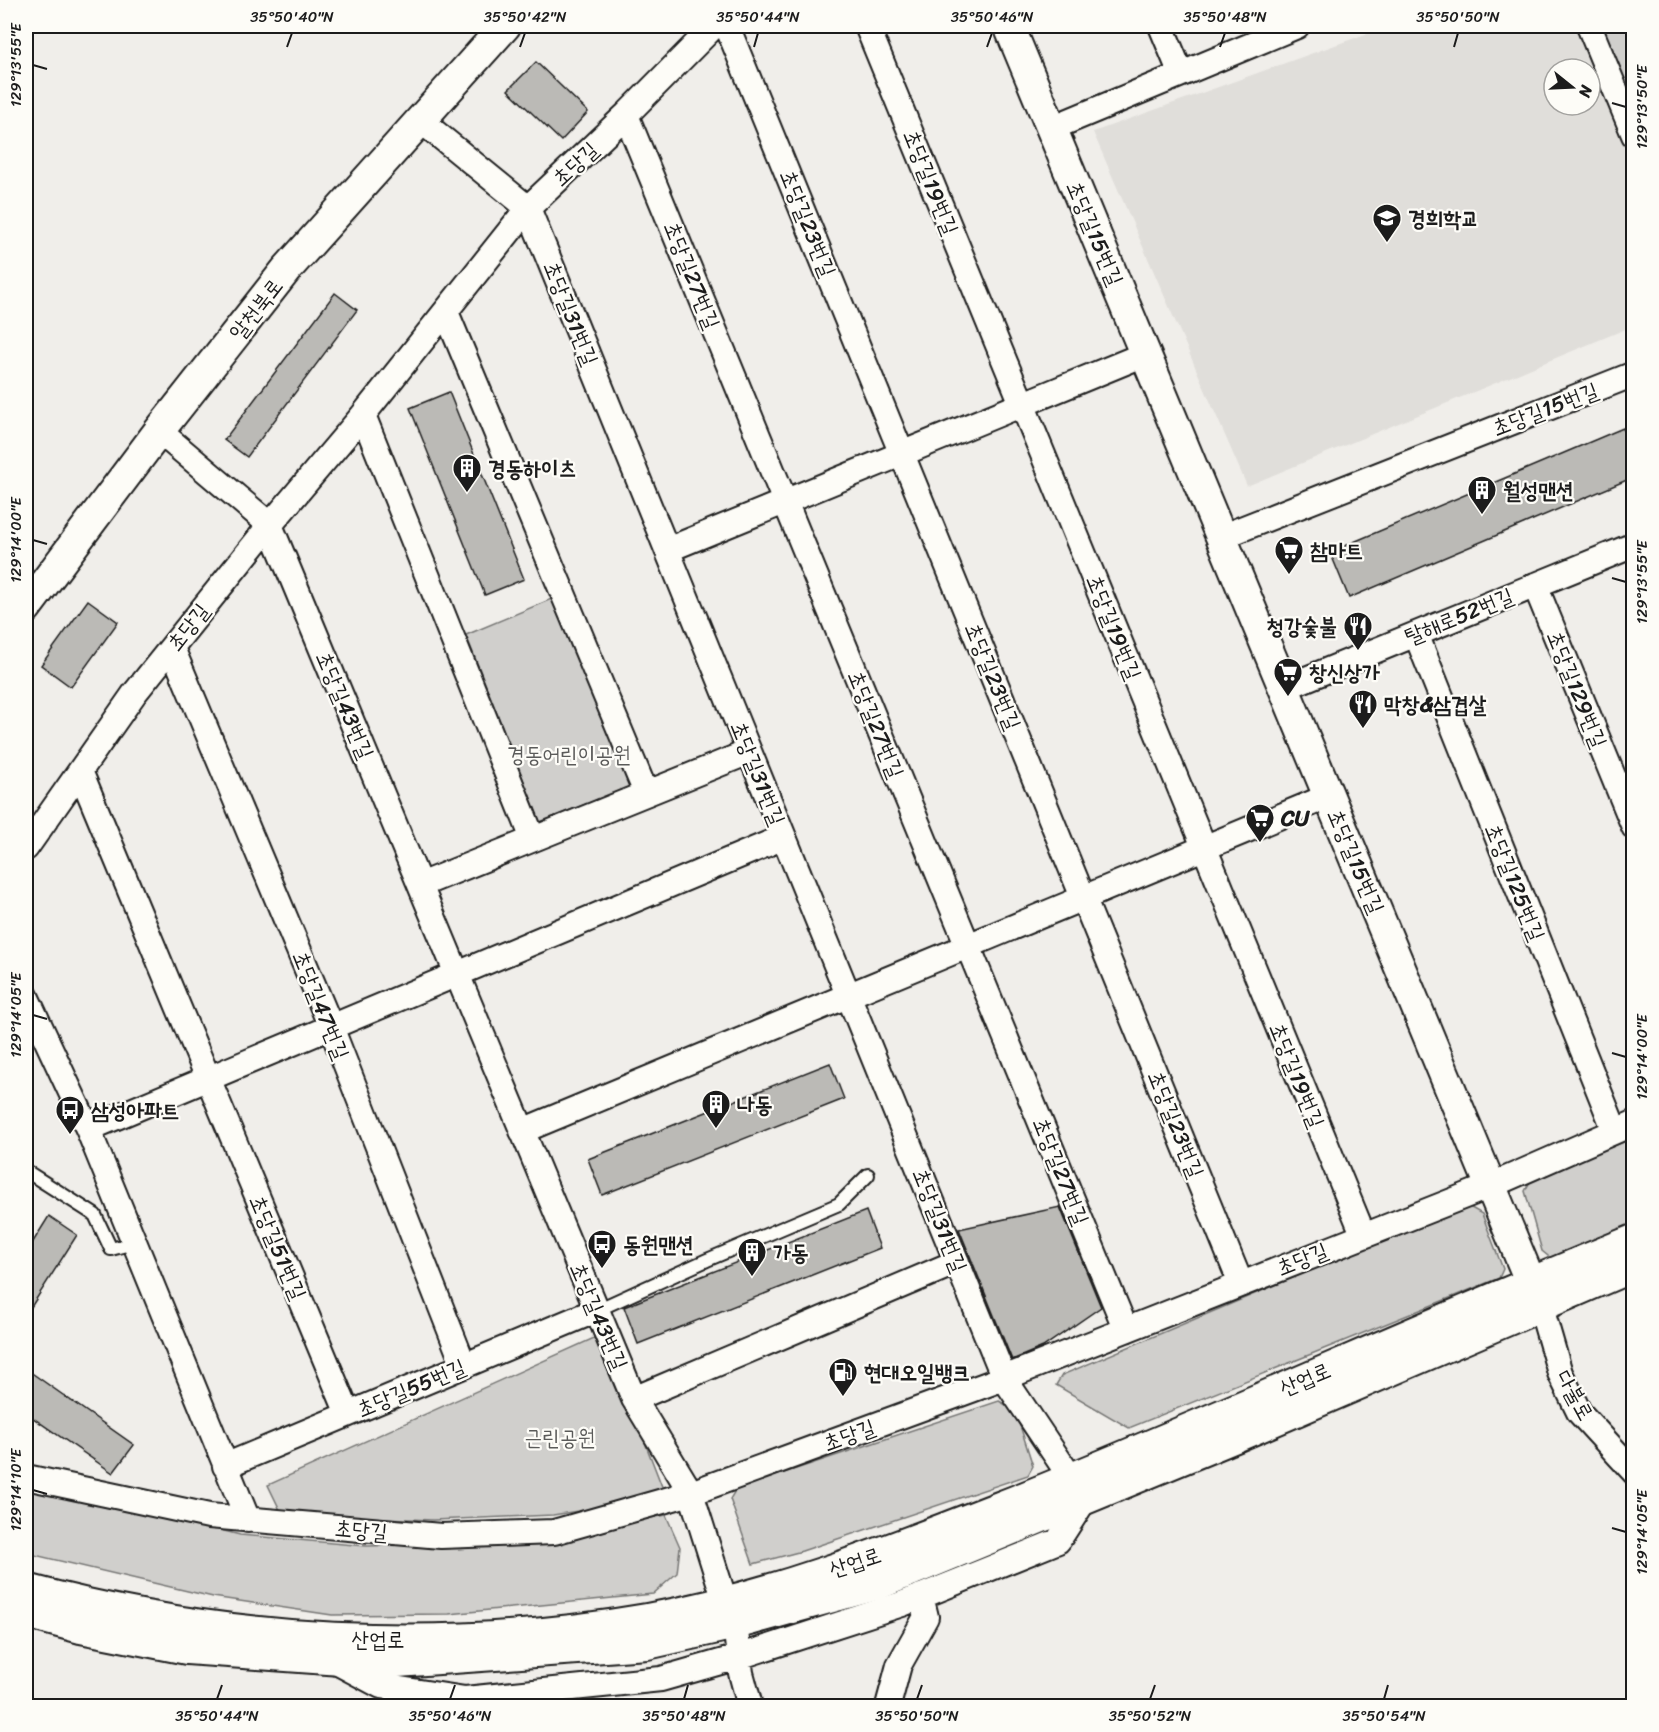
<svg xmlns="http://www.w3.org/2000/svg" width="1659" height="1732" viewBox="0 0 1659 1732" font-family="Sriracha,'Poor Story',sans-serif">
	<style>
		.built { fill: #e0deda; fill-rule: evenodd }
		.green { fill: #d0cfcc; stroke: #767674; stroke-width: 1.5 }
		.building { fill: #bbbab6; stroke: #1c1c1c; stroke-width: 1.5 }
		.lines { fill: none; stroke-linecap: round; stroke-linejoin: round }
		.service-casing { stroke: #1c1c1c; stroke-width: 16 }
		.minor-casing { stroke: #1c1c1c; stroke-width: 28 }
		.tertiary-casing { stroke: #1c1c1c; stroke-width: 34 }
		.service { stroke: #fdfcf7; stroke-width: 12 }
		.minor { stroke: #fdfcf7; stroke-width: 24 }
		.tertiary { stroke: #fdfcf7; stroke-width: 30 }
		.ticks { fill: none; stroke: #1c1c1c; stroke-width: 2 }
		.labels { text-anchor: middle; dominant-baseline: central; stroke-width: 4.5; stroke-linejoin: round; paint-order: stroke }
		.street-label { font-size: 22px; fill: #1c1c1c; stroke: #fdfcf7 }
		.poi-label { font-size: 22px; font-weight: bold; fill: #1c1c1c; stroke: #fdfcf7; text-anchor: start }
		.park-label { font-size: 22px; fill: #5b5b5a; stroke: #fdfcf7 }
		.neatline { fill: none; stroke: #1c1c1c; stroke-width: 2 }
		.ticks-label { font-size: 15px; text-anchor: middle; fill: #1c1c1c }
	</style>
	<rect width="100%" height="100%" fill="#f0eeea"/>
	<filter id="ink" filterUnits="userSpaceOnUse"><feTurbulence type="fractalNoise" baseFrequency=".0167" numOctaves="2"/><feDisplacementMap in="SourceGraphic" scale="12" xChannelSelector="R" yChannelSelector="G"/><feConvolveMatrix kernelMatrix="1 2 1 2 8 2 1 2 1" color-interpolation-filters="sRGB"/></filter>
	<g filter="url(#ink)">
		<!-- built -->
		<path class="built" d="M1388,26H1576L1633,161V326L1247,486L1093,132ZM1554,69H1590V105H1554Z"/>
		<!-- green -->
		<path class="green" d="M1602,26H1633V98Z
			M561,595L637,784L540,822L466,635Z
			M1633,1138V1226L1553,1260L1542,1251L1525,1191L1531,1180Z
			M1466,1205L1482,1214L1503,1269L1499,1278L1129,1428L1056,1385L1062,1375Z
			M603,1334L666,1497L553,1515L433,1520L282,1514L268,1485Z
			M999,1401L1015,1410L1033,1466L1028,1475L802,1551L753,1564L730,1499L736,1489Z
			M26,1481L240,1535L366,1546L525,1542L666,1515L680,1547L677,1573L653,1594L449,1614L332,1615L213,1597L26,1553Z"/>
		<!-- building -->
		<path class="building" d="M536,62L588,112L561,141L508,90Z
			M335,293L357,310L247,457L224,440Z
			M449,392L524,579L485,595L410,408Z
			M1623,428L1634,454V477L1349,598L1330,552Z
			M88,600L118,622L71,687L41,665Z
			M830,1063L844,1099L602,1195L588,1159Z
			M1060,1207L1101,1307L1043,1347L1012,1360L959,1229Z
			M866,1211L880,1248L638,1344L624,1307Z
			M49,1216L77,1235L26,1315V1253Z
			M26,1369L134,1445L113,1473L26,1413Z"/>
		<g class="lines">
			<!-- service casing -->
			<g class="service-casing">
				<path id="service" d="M26,1171L95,1215L111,1249L134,1243
					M597,1310L707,1260L839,1204L868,1175"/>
			</g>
			<!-- minor casing -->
			<g class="minor-casing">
				<path id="minor" d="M727,26L1241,1284
					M867,26L1363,1234
					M1161,26L1181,74
					M1589,26L1634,135
					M626,115L1126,1330
					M1052,128L1297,26
					M446,312L646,793
					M363,415L533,839
					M159,431L270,525L634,1399L691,1493L725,1601L735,1624L741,1673L750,1706
					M1221,537L1634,374
					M667,550L1145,354
					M1535,585L1634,827
					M1416,634L1615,1131
					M172,648L331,1027L464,1366
					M1284,688L1634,545
					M80,771L348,1414
					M26,848L134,694L270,525L363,415L528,208L626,115L714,26
					M420,885L749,752
					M26,996L88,1129L248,1520
					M88,1129L784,837
					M522,1131L1329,796
					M1540,1304L1560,1373L1579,1412L1634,1472
					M634,1399L957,1262
					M225,1466L597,1310
					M26,1477L209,1516L441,1536L554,1532L691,1493L1004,1378L1490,1186L1634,1123
					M336,1662L381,1686L465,1699L661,1679L738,1657L902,1604L1058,1541L1085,1499L1004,1378L528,208L420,120
					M888,1706L899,1665L926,1617L921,1596"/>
			</g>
			<!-- tertiary casing -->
			<g class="tertiary-casing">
				<path id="tertiary" d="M1009,26L1538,1300
					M26,608L159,431L286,270L505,26
					M26,1589C227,1643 440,1655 647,1619C777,1596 902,1545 1025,1497C1229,1415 1429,1323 1634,1240
					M26,1613L81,1628L187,1649L383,1663L647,1644L735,1624L879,1584L1238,1436L1634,1266"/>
			</g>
			<!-- service -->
			<use href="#service" class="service"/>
			<!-- minor -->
			<use href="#minor" class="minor"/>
			<!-- tertiary -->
			<use href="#tertiary" class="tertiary"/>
		</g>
	</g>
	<!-- ticks -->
	<path class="ticks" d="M287,47L292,33M520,47L525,33M754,47L758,33M987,47L992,33M1220,47L1225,33M1454,47L1458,33M33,65L47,69M1612,103L1626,107M33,540L47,544M1612,578L1626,582M33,1015L47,1019M1612,1053L1626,1057M33,1490L47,1494M1612,1528L1626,1532M217,1699L222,1685M450,1699L455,1685M684,1699L688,1685M917,1699L922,1685M1150,1699L1155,1685M1384,1699L1388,1685"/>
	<!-- icons -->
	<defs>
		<g id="school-pin" transform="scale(1.5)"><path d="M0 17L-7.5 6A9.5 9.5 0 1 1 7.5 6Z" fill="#1c1c1c" stroke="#fdfcf7"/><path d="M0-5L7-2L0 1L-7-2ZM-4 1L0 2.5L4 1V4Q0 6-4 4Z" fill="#fff"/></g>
		<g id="building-pin" transform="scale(1.5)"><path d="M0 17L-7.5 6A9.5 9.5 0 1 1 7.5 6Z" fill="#1c1c1c" stroke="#fdfcf7"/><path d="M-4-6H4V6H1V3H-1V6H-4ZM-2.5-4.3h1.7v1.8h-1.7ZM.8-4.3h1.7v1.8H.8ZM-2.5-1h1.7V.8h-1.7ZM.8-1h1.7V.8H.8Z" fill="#fff"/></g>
		<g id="supermarket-pin" transform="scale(1.5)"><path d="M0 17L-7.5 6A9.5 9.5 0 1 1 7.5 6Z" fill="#1c1c1c" stroke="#fdfcf7"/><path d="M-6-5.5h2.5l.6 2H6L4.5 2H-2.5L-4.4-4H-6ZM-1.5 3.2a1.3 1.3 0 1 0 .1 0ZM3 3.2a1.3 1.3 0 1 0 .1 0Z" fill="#fff"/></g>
		<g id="restaurant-pin" transform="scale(1.5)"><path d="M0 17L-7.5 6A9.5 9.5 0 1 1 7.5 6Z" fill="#1c1c1c" stroke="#fdfcf7"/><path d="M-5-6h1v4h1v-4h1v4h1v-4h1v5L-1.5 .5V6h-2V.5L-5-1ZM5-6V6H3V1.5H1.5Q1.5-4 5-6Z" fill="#fff"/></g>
		<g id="bus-pin" transform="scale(1.5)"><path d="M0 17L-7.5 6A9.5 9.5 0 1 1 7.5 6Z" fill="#1c1c1c" stroke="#fdfcf7"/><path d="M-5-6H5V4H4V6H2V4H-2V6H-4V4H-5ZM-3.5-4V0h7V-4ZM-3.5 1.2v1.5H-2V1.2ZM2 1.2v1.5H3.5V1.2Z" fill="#fff"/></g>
		<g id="fuel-pin" transform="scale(1.5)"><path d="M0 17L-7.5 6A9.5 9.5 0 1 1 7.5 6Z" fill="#1c1c1c" stroke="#fdfcf7"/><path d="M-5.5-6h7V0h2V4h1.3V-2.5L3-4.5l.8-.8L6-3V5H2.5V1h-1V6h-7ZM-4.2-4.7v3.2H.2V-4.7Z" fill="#fff"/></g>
	</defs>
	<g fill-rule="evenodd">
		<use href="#school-pin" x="1387" y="218"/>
		<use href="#building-pin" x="467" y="468"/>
		<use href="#building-pin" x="1482" y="490"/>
		<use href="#supermarket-pin" x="1289" y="550"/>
		<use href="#restaurant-pin" x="1358" y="626"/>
		<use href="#supermarket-pin" x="1288" y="672"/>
		<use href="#restaurant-pin" x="1363" y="704"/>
		<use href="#supermarket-pin" x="1260" y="818"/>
		<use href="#building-pin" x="716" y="1104"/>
		<use href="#bus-pin" x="70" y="1110"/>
		<use href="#bus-pin" x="602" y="1244"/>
		<use href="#building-pin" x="752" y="1252"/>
		<use href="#fuel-pin" x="843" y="1372"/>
	</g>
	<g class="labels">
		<!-- street labels -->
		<g class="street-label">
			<text transform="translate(575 164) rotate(-43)">초당길</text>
			<text transform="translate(931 182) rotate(68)">초당길19번길</text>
			<text transform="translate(808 223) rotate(68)">초당길23번길</text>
			<text transform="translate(1095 233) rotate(67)">초당길15번길</text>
			<text transform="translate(692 275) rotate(68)">초당길27번길</text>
			<text transform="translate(256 309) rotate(-52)">알천북로</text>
			<text transform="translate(571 313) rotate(68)">초당길31번길</text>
			<text transform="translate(1545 409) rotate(-21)">초당길15번길</text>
			<text transform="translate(1459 616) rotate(-22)">탈해로52번길</text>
			<text transform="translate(188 627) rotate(-52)">초당길</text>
			<text transform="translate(1114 627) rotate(68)">초당길19번길</text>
			<text transform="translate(993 676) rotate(68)">초당길23번길</text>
			<text transform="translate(1577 689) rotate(68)">초당길129번길</text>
			<text transform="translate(345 705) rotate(67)">초당길43번길</text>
			<text transform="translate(876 724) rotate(68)">초당길27번길</text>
			<text transform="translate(758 773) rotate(68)">초당길31번길</text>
			<text transform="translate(1356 861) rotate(67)">초당길15번길</text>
			<text transform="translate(1515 882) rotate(68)">초당길125번길</text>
			<text transform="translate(321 1005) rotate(68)">초당길47번길</text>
			<text transform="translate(1297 1075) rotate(68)">초당길19번길</text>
			<text transform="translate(1176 1124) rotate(68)">초당길23번길</text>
			<text transform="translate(1061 1171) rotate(68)">초당길27번길</text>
			<text transform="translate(940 1220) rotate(68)">초당길31번길</text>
			<text transform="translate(278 1247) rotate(67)">초당길51번길</text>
			<text transform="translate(1302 1259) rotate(-22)">초당길</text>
			<text transform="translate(599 1316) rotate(67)">초당길43번길</text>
			<text transform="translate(1305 1379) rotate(-23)">산업로</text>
			<text transform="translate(411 1388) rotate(-23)">초당길55번길</text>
			<text transform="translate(1575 1395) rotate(61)">다불로</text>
			<text transform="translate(849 1435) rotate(-20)">초당길</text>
			<text transform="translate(361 1530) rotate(5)">초당길</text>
			<text transform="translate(855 1562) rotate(-18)">산업로</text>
			<text x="378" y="1639">산업로</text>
		</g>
		<!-- poi labels -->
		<g class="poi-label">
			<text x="1408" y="218">경희학교</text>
			<text x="488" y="468">경동하이츠</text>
			<text x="1503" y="490">월성맨션</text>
			<text x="1310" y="550">참마트</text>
			<text x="1337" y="626" text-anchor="end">청강숯불</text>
			<text x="1309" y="672">창신상가</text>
			<text x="1384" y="704">막창&amp;삼겹살</text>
			<text x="1281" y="818">CU</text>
			<text x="737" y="1104">나동</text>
			<text x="91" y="1110">삼성아파트</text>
			<text x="623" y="1244">동원맨션</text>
			<text x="773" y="1252">가동</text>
			<text x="864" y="1372">현대오일뱅크</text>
		</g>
		<!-- park labels -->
		<g class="park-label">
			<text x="569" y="754">경동어린이공원</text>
			<text x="560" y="1437">근린공원</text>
		</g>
	</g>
	<!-- margin -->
	<rect width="1659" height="1732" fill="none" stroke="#fdfcf7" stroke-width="66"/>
	<!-- north arrow -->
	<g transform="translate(1572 87) rotate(108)"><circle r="28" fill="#fdfcf7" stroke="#a3a29f" stroke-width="1.5"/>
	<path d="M0-4.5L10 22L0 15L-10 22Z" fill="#1c1c1c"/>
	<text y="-9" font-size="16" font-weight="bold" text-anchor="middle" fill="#1c1c1c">N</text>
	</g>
	<rect x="33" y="33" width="1593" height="1666" class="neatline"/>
	<g class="ticks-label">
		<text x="292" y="22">35°50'40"N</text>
		<text x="525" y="22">35°50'42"N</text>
		<text x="758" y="22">35°50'44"N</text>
		<text x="992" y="22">35°50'46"N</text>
		<text x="1225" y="22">35°50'48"N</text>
		<text x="1458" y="22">35°50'50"N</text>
		<text transform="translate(16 65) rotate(-90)" y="5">129°13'55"E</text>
		<text transform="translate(1642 107) rotate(-90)" y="5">129°13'50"E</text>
		<text transform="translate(16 540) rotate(-90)" y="5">129°14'00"E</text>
		<text transform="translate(1642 582) rotate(-90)" y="5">129°13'55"E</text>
		<text transform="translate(16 1015) rotate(-90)" y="5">129°14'05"E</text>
		<text transform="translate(1642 1057) rotate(-90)" y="5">129°14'00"E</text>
		<text transform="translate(16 1490) rotate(-90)" y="5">129°14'10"E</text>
		<text transform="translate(1642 1532) rotate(-90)" y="5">129°14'05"E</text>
		<text x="217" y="1721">35°50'44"N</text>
		<text x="450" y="1721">35°50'46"N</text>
		<text x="684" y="1721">35°50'48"N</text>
		<text x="917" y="1721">35°50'50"N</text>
		<text x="1150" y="1721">35°50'52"N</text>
		<text x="1384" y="1721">35°50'54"N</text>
	</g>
</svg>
